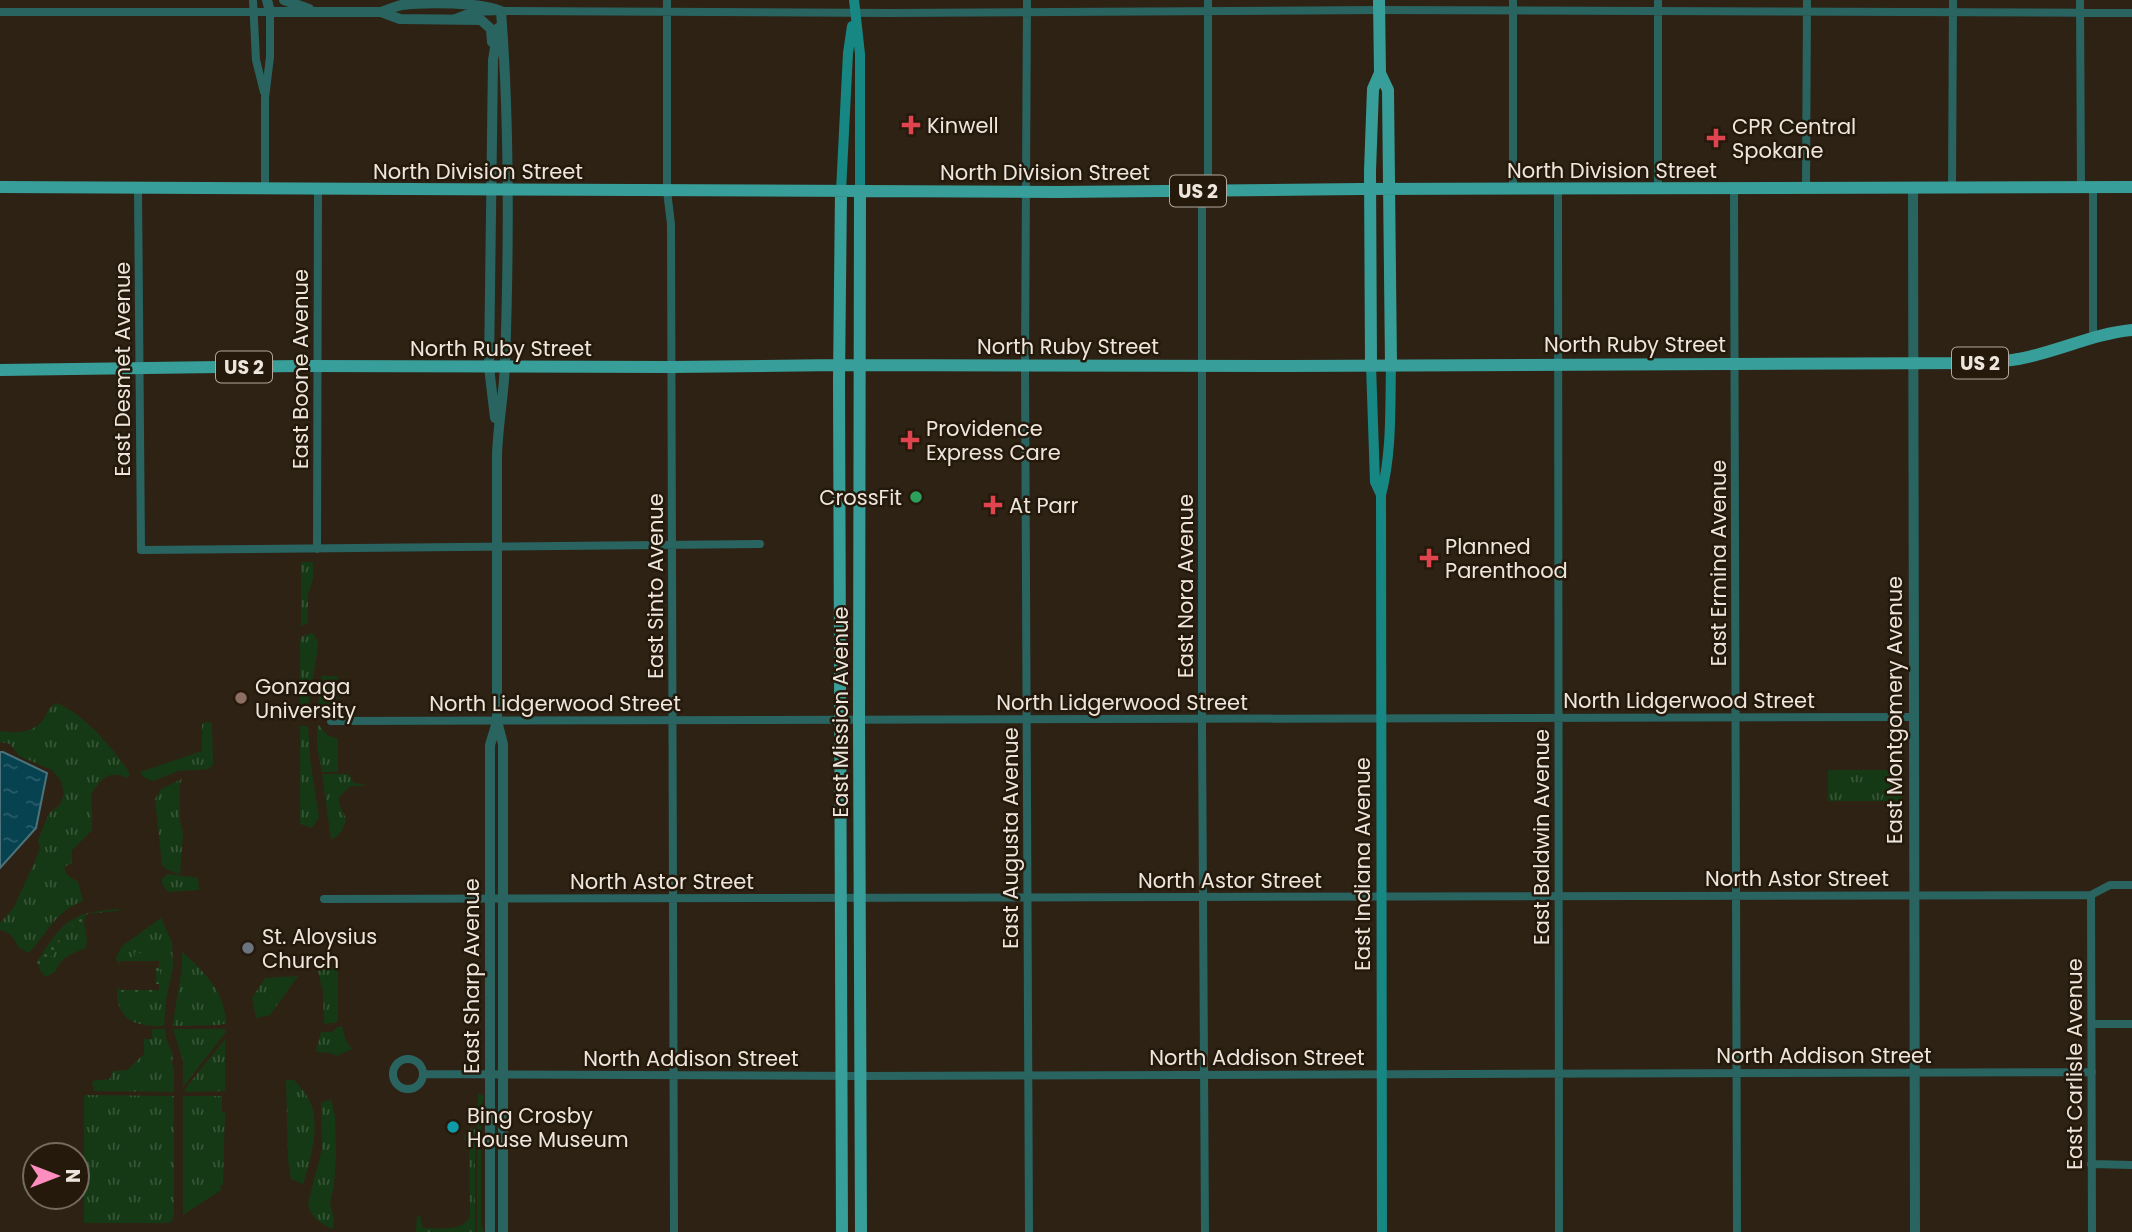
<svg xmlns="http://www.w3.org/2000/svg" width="2132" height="1232" viewBox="0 0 2132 1232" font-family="Poppins,sans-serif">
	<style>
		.grass { fill: url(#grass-tufts) }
		.garden { fill: url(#garden-dots) }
		.water { fill: url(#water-ripples); stroke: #4c737b; stroke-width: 2 }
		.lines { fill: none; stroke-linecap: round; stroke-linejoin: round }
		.minor { stroke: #296461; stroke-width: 8 }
		.tertiary { stroke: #296461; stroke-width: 10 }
		.secondary { stroke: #178783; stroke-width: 10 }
		.primary { stroke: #389e99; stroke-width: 12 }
		.health-dot { fill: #e0444e; stroke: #24190b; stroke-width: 2.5 }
		.leisure-dot { fill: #2e9e5b; stroke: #24190b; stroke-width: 2.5 }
		.education-dot { fill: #8d6e63; stroke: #24190b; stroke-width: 2.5 }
		.worship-dot { fill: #6b7280; stroke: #24190b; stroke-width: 2.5 }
		.culture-dot { fill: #0f9aa8; stroke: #24190b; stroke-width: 2.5 }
		.labels { text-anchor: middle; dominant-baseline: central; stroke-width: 5; stroke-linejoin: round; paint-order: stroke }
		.shield { fill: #24190b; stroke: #b1a89e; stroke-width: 2 }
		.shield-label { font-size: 19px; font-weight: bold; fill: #eee6dd }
		.poi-label { font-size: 21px; fill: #eee6dd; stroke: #24190b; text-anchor: start }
		.street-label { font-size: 21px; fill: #eee6dd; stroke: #24190b }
	</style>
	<defs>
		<pattern id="grass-tufts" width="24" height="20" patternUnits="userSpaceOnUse" patternTransform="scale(1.75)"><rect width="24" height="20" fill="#163915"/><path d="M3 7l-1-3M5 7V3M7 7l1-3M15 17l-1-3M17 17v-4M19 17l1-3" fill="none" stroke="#385637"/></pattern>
		<pattern id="garden-dots" width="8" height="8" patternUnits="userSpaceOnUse" patternTransform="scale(1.75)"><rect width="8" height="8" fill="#163915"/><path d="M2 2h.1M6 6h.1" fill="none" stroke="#385637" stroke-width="1.8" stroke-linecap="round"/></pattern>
		<pattern id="water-ripples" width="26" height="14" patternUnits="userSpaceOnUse" patternTransform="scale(1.75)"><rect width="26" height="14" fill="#074251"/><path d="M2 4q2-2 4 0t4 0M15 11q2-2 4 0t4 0" fill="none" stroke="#2b5d6a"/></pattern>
	</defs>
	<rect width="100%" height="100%" fill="#2e2214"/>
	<!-- grass -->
	<path class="grass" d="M301,562H313V579L308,594V623L301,626Z
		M313,633L318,642L317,654L309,698L308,717H300V643L301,637Z
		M322,676H337V699L324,707L320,714L317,713Z
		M57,703C85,715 114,749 130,774L127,778C109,769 101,779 91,794L92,830L72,850V863L64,867L67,875L78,882L83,901C56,911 47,933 29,953L19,948C14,939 12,932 0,930V923L14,907L35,861L40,848L38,840L49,813L60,805L64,794L61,781L52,770L19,756L10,744L0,742V731C15,733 32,734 43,720C48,713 48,707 57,703Z
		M205,722H209L212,724L213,764L209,769L178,771L153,781L143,777L140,772L202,751V724Z
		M319,725L327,735L338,739V772H322L317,746V728Z
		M300,726H308L310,759L319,817L312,828L300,824Z
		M1828,770H1902V801H1828Z
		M322,774H348L354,783L364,784V786H350L339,797V803L346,819C344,827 339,838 331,839Z
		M182,779L180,785V821L183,833L180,875L166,869L162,865L155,799L161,789Z
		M167,874L198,878L199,890L168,892L162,884V879Z
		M161,918L172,942L173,967L166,1000L164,1026C141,1026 122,1025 117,998L122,999L128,994H160V957H116L122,946Z
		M84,923L87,941L86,948C72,954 62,956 55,972L45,977L40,970C57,957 58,926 84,923Z
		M182,952C204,971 225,992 226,1023L220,1025L173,1026C175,1001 183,976 182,952Z
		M322,967H338V1022L324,1024L323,991L318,972Z
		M298,976L270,1015L256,1018L252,998L265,978Z
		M337,1027H342L346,1041L352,1049L336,1056L331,1053L316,1052L321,1032H332Z
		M152,1029H165L166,1039L173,1055L172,1063L174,1069V1092L94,1091L92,1081L110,1079L113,1071L127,1070L144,1054V1039H152Z
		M173,1029H226V1032L183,1087V1061Z
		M225,1039V1091L185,1092V1089Z
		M286,1080H294C299,1086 307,1094 310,1102C321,1125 310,1161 303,1184L291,1179L288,1160Z
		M478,1094L484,1096L481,1105V1225L484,1232H477Z
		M86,1095L174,1096V1215L171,1222L165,1223H84V1097Z
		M183,1096H222V1112H225L223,1185L220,1186L221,1190L183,1215Z
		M331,1099L335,1116L336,1155L334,1186L330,1203L334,1218L333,1229C321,1224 310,1217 308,1203L322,1149L321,1105V1103Z
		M468,1129H475V1232H416L417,1216L421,1217V1224L423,1228C439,1228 462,1232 470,1217L469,1148L464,1138Z"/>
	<!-- garden -->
	<path class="garden" d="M119,909V911L102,912L101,913H89L85,916L84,923C58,926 57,957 40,970L37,962C63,922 69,912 119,909Z
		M135,952L141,953L142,957H160V994H128L122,999L117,998L118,986L120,990H159V984H156V968L159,967V961H120L118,965L116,957H134Z"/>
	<!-- water -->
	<path class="water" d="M0,752H3L47,773L36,828L0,868Z"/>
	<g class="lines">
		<!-- minor -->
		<path class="minor" d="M253,0L256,60L264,92
			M667,0V191L671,224L674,1232
			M1027,0L1025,365L1029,1232
			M1513,0V189
			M2080,0L2081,188
			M0,12H270V57L265,98V189
			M453,19L471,12L501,11L890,13L1379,10L2132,13
			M1658,188V0
			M1734,188L1737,1232
			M1952,188L1953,0
			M138,189L141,550L760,544
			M1806,189L1807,0
			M1558,190L1559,1232
			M1202,191V730L1205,1232
			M1208,191V0
			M2093,338V187
			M317,549L318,189
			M331,721L1913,717
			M2091,895L2092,1232
			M324,899L2091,895L2110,885H2132
			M2092,1024H2132
			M393 1074a15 15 0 1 1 30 0a15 15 0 1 1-30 0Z
			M423,1074L861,1076L2092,1072
			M2091,1164L2132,1165"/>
		<!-- tertiary -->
		<path class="tertiary" d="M267,0L270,12H381L400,19L481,20L491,29L492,42
			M284,0L309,9
			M501,11C510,128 509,247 505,364C504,394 498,424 497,455V721L503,744V1232
			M381,12C388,10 395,6 402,5C424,2 481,2 501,11
			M1913,188L1915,1232
			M495,418L489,367L493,60L498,28
			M490,1232V745L497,722"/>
		<!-- secondary -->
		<path class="secondary" d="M854,0L860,54V191
			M841,191L848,53L852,26
			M1371,365L1375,482L1381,495
			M1382,1232L1381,495C1392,453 1390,408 1391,365"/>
		<!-- primary -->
		<path class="primary" d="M1380,73L1388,90L1391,365
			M0,187L1058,192L1361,189L2132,187
			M841,191L839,381L842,1232
			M860,191L859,720L861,1232
			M1371,365L1370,171L1373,89L1380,73L1379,0
			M0,370L300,366L671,367L839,365L1291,366L1975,363C1996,362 2016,361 2036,355C2068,347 2099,333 2132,330"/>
	</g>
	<!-- markers -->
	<g class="health-dot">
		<path d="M907.5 114.5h7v7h7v7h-7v7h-7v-7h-7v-7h7z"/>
		<path d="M1712.5 127.5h7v7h7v7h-7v7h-7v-7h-7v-7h7z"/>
		<path d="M906.5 429.5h7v7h7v7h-7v7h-7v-7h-7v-7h7z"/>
		<path d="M989.5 494.5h7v7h7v7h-7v7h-7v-7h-7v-7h7z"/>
		<path d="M1425.5 547.5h7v7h7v7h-7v7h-7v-7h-7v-7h7z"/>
	</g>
	<circle class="leisure-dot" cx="916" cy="497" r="7"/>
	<circle class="education-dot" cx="241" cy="698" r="7"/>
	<circle class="worship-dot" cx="248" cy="948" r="7"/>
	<circle class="culture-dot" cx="453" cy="1127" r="7"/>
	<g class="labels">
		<!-- shield labels -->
		<g class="shield">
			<rect x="1170" y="175.5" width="56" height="31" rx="5"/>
			<rect x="1952" y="347.5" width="56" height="31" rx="5"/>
			<rect x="216" y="351.5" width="56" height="31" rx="5"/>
		</g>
		<g class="shield-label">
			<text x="1198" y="191">US 2</text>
			<text x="1980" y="363">US 2</text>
			<text x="244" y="367">US 2</text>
		</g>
		<!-- poi labels -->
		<g class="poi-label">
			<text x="927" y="125">Kinwell</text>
			<text x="1732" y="126">CPR Central<tspan x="1732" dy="24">Spokane</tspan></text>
			<text x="926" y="428">Providence<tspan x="926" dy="24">Express Care</tspan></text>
			<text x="902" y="497" text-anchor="end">CrossFit</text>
			<text x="1009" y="505">At Parr</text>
			<text x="1445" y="546">Planned<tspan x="1445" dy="24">Parenthood</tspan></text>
			<text x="255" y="686">Gonzaga<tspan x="255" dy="24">University</tspan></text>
			<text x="262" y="936">St. Aloysius<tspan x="262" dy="24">Church</tspan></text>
			<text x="467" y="1115">Bing Crosby<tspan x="467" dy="24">House Museum</tspan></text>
		</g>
		<!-- street labels -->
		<g class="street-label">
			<text x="1612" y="170">North Division Street</text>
			<text x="478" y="171">North Division Street</text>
			<text x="1045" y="172">North Division Street</text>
			<text x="1635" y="344">North Ruby Street</text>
			<text x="1068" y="346">North Ruby Street</text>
			<text x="501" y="348">North Ruby Street</text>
			<text transform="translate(122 369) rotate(-90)">East Desmet Avenue</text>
			<text transform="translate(300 369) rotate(-90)">East Boone Avenue</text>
			<text transform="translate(1718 563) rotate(-90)">East Ermina Avenue</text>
			<text transform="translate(655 586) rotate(-90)">East Sinto Avenue</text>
			<text transform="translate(1185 586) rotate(-90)">East Nora Avenue</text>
			<text x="1689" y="700">North Lidgerwood Street</text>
			<text x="1122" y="702">North Lidgerwood Street</text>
			<text x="555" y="703">North Lidgerwood Street</text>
			<text transform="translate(1894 710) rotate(-90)">East Montgomery Avenue</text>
			<text transform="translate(840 712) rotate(-90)">East Mission Avenue</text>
			<text transform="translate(1541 837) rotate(-90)">East Baldwin Avenue</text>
			<text transform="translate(1010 838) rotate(-90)">East Augusta Avenue</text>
			<text transform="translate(1362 864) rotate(-90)">East Indiana Avenue</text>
			<text x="1797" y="878">North Astor Street</text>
			<text x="1230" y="880">North Astor Street</text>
			<text x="662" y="881">North Astor Street</text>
			<text transform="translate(471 976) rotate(-90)">East Sharp Avenue</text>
			<text x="1824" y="1055">North Addison Street</text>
			<text x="1257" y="1057">North Addison Street</text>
			<text x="691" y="1058">North Addison Street</text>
			<text transform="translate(2074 1064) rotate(-90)">East Carlisle Avenue</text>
		</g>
	</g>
	<!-- north arrow -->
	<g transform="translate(56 1176) rotate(90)"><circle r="33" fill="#24190b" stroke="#756b5f" stroke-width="2"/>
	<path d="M0-5L12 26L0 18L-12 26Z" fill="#fd8ebe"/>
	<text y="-10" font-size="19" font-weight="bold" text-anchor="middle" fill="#eee6dd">N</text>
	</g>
</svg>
